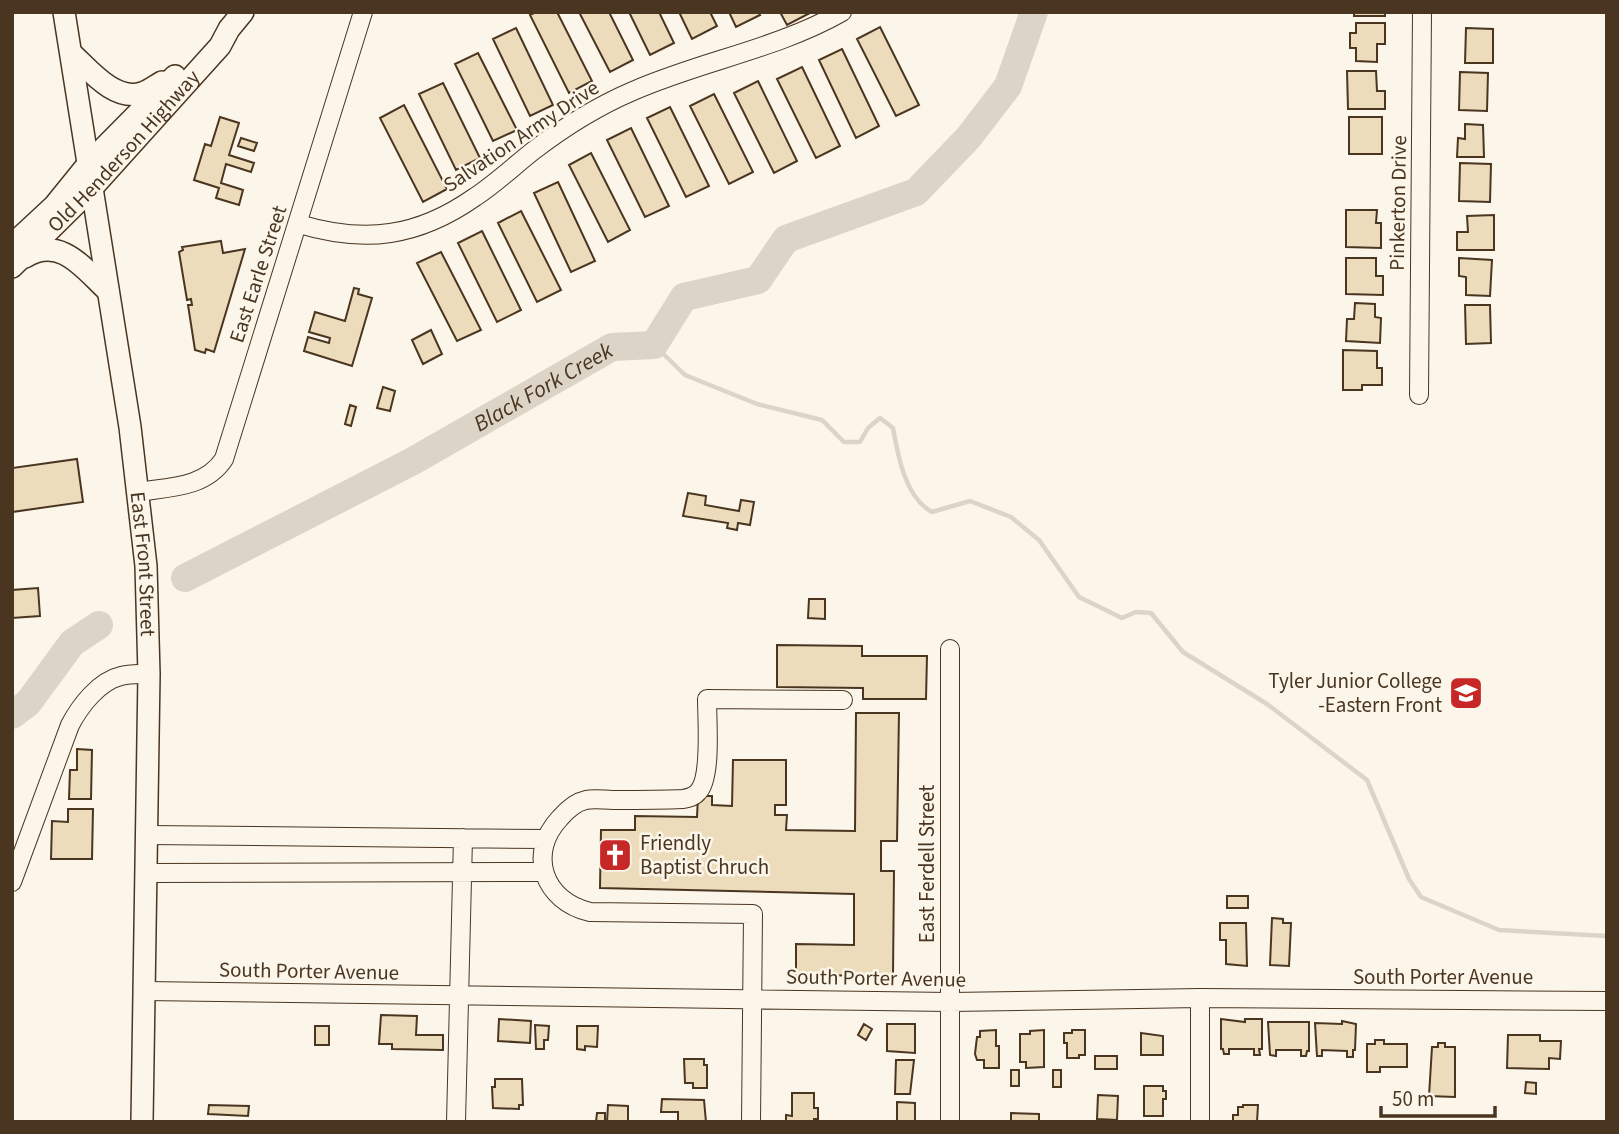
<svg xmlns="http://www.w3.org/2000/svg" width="1619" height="1134" viewBox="0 0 1619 1134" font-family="'Source Sans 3',sans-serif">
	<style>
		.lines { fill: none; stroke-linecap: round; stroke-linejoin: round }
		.stream { stroke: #dcd4c6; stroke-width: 4.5 }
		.river { stroke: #dcd4c6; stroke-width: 28 }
		.building { fill: #ecdcbc; stroke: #4a3520; stroke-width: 2 }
		.minor-casing { stroke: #4a3520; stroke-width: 20 }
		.major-casing { stroke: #4a3520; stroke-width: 24 }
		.minor { stroke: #fbf6e9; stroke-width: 18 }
		.major { stroke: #fbf6e9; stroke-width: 21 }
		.labels { text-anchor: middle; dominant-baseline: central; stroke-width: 5; stroke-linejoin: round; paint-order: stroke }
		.street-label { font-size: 21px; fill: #4a3520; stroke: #fbf6e9 }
		.poi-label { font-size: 21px; fill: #4a3520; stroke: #fbf6e9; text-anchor: end }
		.water-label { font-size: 23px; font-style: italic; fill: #4a3520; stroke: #fbf6e9 }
	</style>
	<rect width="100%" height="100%" fill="#fbf6e9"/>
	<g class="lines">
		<!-- stream -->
		<path class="stream" d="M654,345L685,375L757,404L822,420L844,442H860L868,428L880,418L893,428C898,456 905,497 932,512L970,501L1011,517L1039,540L1079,597L1122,618L1136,612L1151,613L1183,652L1267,704L1367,780L1409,879L1421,897L1499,930L1607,936"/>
		<!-- river -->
		<g class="river">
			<path id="s1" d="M185,578L413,461L612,347L654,345L684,297L758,280L786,239L916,192L968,138L1008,86L1034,12"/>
			<path d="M12,715L28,703L72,643L99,625"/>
		</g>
	</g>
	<!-- building -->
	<path class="building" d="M536,12H557L592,81L569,93L530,15Z
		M579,12H609L633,60L610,72Z
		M629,12H659L674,43L650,55Z
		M679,12H710L717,26L692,39Z
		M729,12H758L760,15L736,27Z
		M780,12H809L810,13L787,25Z
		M1354,12H1385V16H1354Z
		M1356,23H1385V44H1377V62L1356,61V48H1350V33H1356Z
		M880,27L919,105L896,116L857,39Z
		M516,28L553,105L530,116L493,39Z
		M1466,28L1493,29V63H1465Z
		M842,49L879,126L856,138L819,60Z
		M478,53L517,130L493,141L455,64Z
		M802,67L840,146L816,158L777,79Z
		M1347,71H1376L1377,91H1385V109H1348Z
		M1460,72L1488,73L1487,111L1459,110Z
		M758,81L797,161L774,173L734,93Z
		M443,83L480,158L456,170L419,94Z
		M714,94L753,172L729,184L690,106Z
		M404,105L447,189L423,202L380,118Z
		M670,107L709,186L686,197L647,118Z
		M220,117L239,123L229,155L254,163L251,172L226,164L221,183L243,190L239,205L216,198L219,188L194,180L205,144L211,146Z
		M1349,117H1382V154H1349Z
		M1465,124L1483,125L1484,157H1457L1458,138L1465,139Z
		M631,128L669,206L645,217L607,140Z
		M241,138L257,143L254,151L238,146Z
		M591,153L630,230L608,242L569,165Z
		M1460,163L1491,164L1490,202L1459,201Z
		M558,182L595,261L571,272L534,193Z
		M1346,210H1377L1376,223H1381V248L1346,247Z
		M521,211L561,290L537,302L498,223Z
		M1494,215V250H1457V232H1468L1467,216Z
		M482,231L521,310L497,322L458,243Z
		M221,241L223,253L245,249L214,352L206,349L205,353L195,350L188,305H192L191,299L187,300L179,252L183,250L182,247Z
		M441,252L481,330L457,341L417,263Z
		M1346,258H1376V276H1383V295L1346,294Z
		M1459,258L1492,260L1490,296L1466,295V277L1459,276Z
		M354,288L359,289L358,294L372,298L352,366L304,351L308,337L329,343L330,338L309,332L315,312L345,321Z
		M1355,303L1375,304V317L1381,318L1380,343L1346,341L1347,319H1354Z
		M1465,305H1490L1491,343L1466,344Z
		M431,330L442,354L423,364L412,340Z
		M1343,350L1377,351V368H1382V385H1362V390H1343Z
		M383,387L395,391L390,411L377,408Z
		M350,405L356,407L351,426L345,424Z
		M77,459L83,502L12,512V468Z
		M688,493L706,496L705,505L739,511L741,500L754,502L750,525L738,523L737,530L727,528L728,523L683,516Z
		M38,588L40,616L12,618V590Z
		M809,599H825V619L808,618Z
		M777,645L862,646V656H927L926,699H863V688L777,687Z
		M856,713H899L897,841H881V871H894L893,976L796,975V944L854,945V894L600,888L601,830H635V816L697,817L698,796H712V805L732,806L733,760H786V805H775V815H787L786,830L855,831Z
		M77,749L92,750L91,799H69L70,770H77Z
		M68,809H93L92,859H51L52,821L68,822Z
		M1227,896H1248V908H1227Z
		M1272,918L1283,919V923H1291L1289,966L1270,965Z
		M1220,923H1246L1247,966L1226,964V940H1220Z
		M381,1015L417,1016L416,1035H443V1050L392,1049V1044H379Z
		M499,1019L531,1021L530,1043L498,1041Z
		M1221,1019L1245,1022V1019H1262V1049H1259L1260,1055H1254V1049H1229V1054H1224L1223,1049H1221Z
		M1342,1021L1356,1024L1355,1050H1353V1057H1347V1051L1322,1050V1056H1317L1315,1023L1342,1024Z
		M1268,1022H1309V1051H1307L1306,1056H1301V1050H1276V1056L1270,1055Z
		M864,1024L872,1029L866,1040L858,1035Z
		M887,1024H915V1053L887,1051Z
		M535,1025L549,1026L548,1040H544V1049H536Z
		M315,1026H329V1045H315Z
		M577,1026H598L597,1047L585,1046V1050L577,1049Z
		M996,1030V1046H999V1068H984V1060H977L975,1054L977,1037H980V1031Z
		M1044,1030V1067L1026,1068V1062H1020V1034H1030V1031Z
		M1072,1030H1085V1055H1079V1058H1067V1043H1064V1033H1072Z
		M1141,1033L1163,1036V1055H1141Z
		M1508,1035H1540V1041H1561L1560,1059L1549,1058V1069L1507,1068Z
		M1375,1040H1384V1044H1407V1067H1380V1072H1367V1044H1375Z
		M1438,1043H1445V1047H1455V1097L1429,1096L1432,1047H1438Z
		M1095,1056H1117V1069H1095Z
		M684,1059H704V1065H707V1088H693V1083H685Z
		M896,1060H914L910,1094H895Z
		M1011,1070H1019V1086H1011Z
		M1053,1070H1061V1087H1053Z
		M495,1079H522L523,1105H519V1109L493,1108L492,1087H495Z
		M1526,1082L1536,1083V1094L1525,1093Z
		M1144,1086H1163V1091H1166V1099H1163V1116H1144Z
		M792,1093H814V1108H818V1119H814V1122H786V1115L792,1116Z
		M1098,1095L1118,1096L1117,1120L1097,1119Z
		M662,1099L704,1100L706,1122H678V1112H661Z
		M897,1102L915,1103V1122H885L897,1121Z
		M209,1105L249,1106L248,1116L208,1114Z
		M608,1105L628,1106V1122H607Z
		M1243,1105H1258L1257,1122H1233V1115H1238V1107H1243Z
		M597,1113H605V1122H596Z
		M1011,1113L1039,1114V1122H1011Z"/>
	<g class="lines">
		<!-- minor casing -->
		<g class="minor-casing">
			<path id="minor" d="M299,224C365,244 418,237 475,197C496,183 514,166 533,151C564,127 598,106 633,91C701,61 777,49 842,12
				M1419,395L1422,12
				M138,492C169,487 205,488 224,459L363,12
				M146,835L544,839
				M146,873L543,872
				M12,882L70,725C80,706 99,681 121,676C130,673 140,674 149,674
				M145,991L950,1002L1200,998L1607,1001
				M456,1122L463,838
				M751,1122L753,914L590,912C543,901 527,853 560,818C566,811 576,802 586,800C594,798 604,800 613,800C636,800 659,800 683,799C688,798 694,797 698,792C712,778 707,720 707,699L843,700
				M950,1122V649
				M1200,1122V998"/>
		</g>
		<!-- major casing -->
		<g class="major-casing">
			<g id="major">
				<path id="s2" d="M64,12L130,427L146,566L149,674L142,1122"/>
				<path d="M71,53C88,68 114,102 142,93C149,91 155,86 162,82"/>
				<path d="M12,245L54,206L88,164L175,76"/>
				<path d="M25,257C61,235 84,269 108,291"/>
				<path id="s3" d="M12,267L92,188L220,46L229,29L243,12"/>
			</g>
		</g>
		<!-- minor -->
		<use href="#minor" class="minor"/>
		<!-- major -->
		<use href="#major" class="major"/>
	</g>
	<!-- icons -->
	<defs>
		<g id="university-square" transform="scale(1.75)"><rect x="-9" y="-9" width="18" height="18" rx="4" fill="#c62828" stroke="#fbf6e9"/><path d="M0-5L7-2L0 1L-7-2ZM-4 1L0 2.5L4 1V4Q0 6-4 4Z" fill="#fff"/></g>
		<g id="church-square" transform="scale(1.75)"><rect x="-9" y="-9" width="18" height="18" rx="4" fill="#c62828" stroke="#fbf6e9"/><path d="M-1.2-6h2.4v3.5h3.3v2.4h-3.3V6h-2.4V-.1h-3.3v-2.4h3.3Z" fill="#fff"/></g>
	</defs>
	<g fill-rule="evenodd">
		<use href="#university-square" x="1466" y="693"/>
		<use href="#church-square" x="615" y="855"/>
	</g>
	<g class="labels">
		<!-- street labels -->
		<g class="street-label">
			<text transform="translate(521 136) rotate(-34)">Salvation Army Drive</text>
			<text stroke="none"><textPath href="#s3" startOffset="161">Old Henderson Highway</textPath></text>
			<text transform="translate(1398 203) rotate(-89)">Pinkerton Drive</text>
			<text transform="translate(258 274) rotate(-72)">East Earle Street</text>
			<text stroke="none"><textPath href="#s2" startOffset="558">East Front Street</textPath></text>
			<text transform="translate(927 864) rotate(-90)">East Ferdell Street</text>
			<text transform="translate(309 971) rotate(1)">South Porter Avenue</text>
			<text x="1443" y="977">South Porter Avenue</text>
			<text transform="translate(876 978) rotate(1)">South Porter Avenue</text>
		</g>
		<!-- poi labels -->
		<g class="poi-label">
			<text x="1442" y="681">Tyler Junior College<tspan x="1442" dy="24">-Eastern Front</tspan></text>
			<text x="640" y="843" text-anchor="start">Friendly<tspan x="640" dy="24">Baptist Chruch</tspan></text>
		</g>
		<!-- water labels -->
		<g class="water-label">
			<text stroke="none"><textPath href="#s1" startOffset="406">Black Fork Creek</textPath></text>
		</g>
	</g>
	<!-- border -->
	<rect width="1619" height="1134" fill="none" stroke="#4a3520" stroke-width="28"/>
	<!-- scale -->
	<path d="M1381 1106v10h114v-10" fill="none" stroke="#4a3520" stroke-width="3.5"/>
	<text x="1392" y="1106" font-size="21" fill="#4a3520" stroke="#fbf6e9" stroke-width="5" paint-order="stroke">50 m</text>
</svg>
